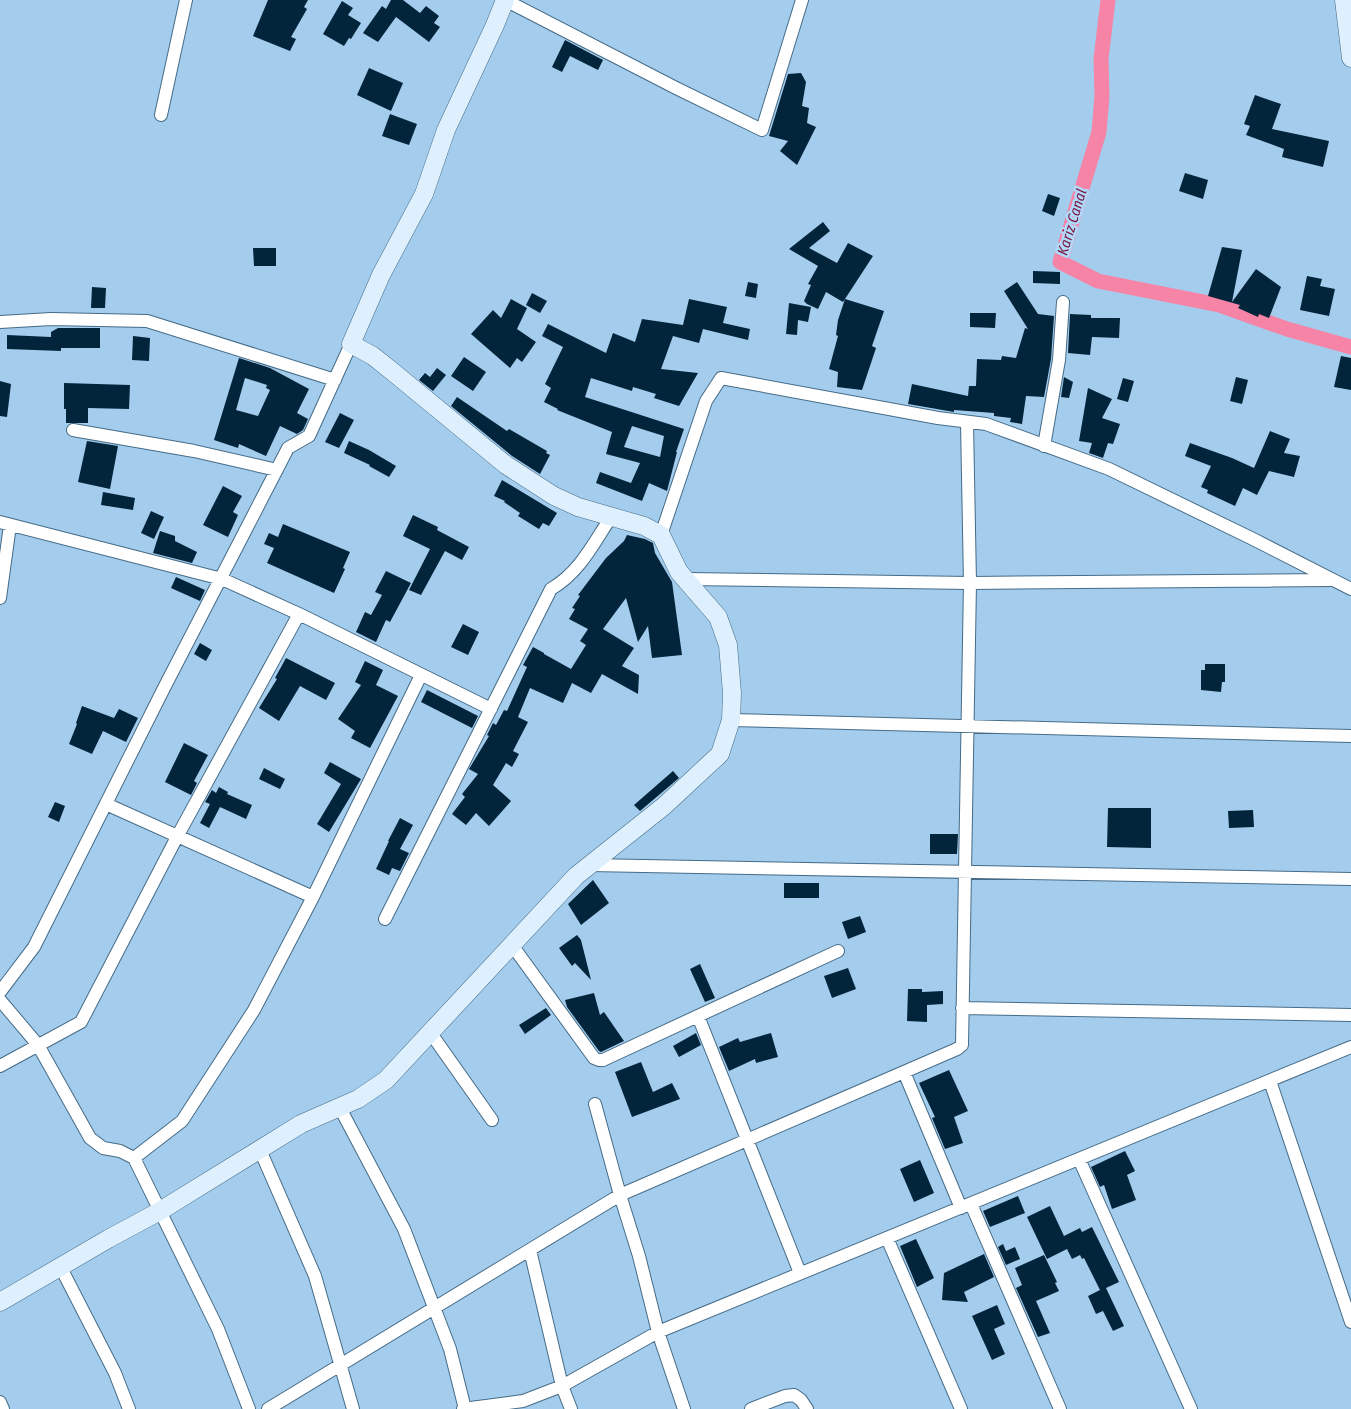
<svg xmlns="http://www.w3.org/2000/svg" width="1351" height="1409" viewBox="0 0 1351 1409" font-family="'Fira Sans Condensed',sans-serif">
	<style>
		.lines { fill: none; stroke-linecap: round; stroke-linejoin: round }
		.canal { stroke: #f584a6; stroke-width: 15 }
		.building { fill: #03253c; fill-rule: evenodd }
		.street-casing { stroke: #456b87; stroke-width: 14 }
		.secondary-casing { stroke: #456b87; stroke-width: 19 }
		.street { stroke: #fff; stroke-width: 12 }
		.secondary { stroke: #def0fe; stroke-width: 18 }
		.labels { text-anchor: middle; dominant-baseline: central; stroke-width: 5; stroke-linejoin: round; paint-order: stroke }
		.water-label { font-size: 15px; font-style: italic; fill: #7c1740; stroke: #b0dafa }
	</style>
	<rect width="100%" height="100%" fill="#a4cded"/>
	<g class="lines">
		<!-- canal -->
		<path class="canal" d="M1108,0L1101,59L1102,96L1099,132L1060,262L1098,281L1219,305L1287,329L1351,347"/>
	</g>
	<!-- building -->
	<path class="building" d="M268,0H308L304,7L307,9L291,37L296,39L290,51L253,36Z
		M391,0H403L420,13L426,6L439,16L434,23L440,27L429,42L396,17L378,42L363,33L382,6L386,9Z
		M342,1L353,8L348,15L361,23L351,39L349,38L344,46L323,34Z
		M565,40L603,60L598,70L570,56L562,72L552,67Z
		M369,68L403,83L391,111L357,95Z
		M801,73L806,82L802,106L809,108L807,123L816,127L797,165L780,151L788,141L769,136L788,74Z
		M1255,95L1281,104L1272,129L1329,141L1323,167L1282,157L1284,149L1246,135L1250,126L1244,124Z
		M390,114L417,124L409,145L382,136Z
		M1185,173L1208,180L1203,199L1179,191Z
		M1048,194L1060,198L1054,216L1042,211Z
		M823,222L830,231L809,248L837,263L848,243L873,256L845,299L884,311L872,346L876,348L862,390L837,387L838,372L829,369L838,336L836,335L838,320L845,299L843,302L826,292L818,309L807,304L804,301L811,285L808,284L818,266L789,249Z
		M1222,247L1242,250L1232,302L1256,269L1281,287L1269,318L1259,314L1258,317L1238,308L1240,305L1208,296Z
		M253,248H276V266H254Z
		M1033,271L1060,272V284L1033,283Z
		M1307,276L1322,279L1320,286L1335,289L1329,316L1300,310Z
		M748,282L758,284L756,298L745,296Z
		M1017,282L1038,314L1054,316L1051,359L1044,397L1026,396L1022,424L1010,422L1011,418L994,416V413L954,410V412L908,404L912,384L968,396L969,386H976L977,359L1001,360L1002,356L1016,358L1025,328L1028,329L1004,291Z
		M92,287L106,288L105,308H91Z
		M532,293L547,301L540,313L526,305Z
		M511,299L527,308L517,329L536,342L522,362L517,358L510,368L471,334L493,310L501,318Z
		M689,299L727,307L723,323L750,329L748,340L703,329L699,343L673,336L661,369L698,373L679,406L654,398L656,394L633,387L632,391L591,378L585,397L684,429L676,452H677L667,491L649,483L642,501L596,483L600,472L631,483L640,463L606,454L612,432L557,410L558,409L544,402L551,388L545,384L563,347L542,336L548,324L606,353L613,333L635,342L642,319L683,325ZM632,426L664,436L660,457L624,447Z
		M789,303L811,307L808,322L798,320L797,335L786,334Z
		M970,313H996L995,328L970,327Z
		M1070,314L1091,315V318H1120L1119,338L1092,337L1090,355L1068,353Z
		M58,328H100V348H61V351L7,349V335L51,337V332Z
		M133,336L150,338L149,361L132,360Z
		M1341,356L1351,358V390L1334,387Z
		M464,357L486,372L473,391L451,376Z
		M239,358L270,368L309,389L297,413L308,419L303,430L297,434L280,426L266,456L239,444L238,448L214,440ZM245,378L267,385L266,388L270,390L258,416L236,410Z
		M437,368L446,375L433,391L419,380L425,373L430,377Z
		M1064,377L1073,382L1069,398L1061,397Z
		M1236,377L1248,380L1242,404L1230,401Z
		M1123,378L1134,381L1128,402L1117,399Z
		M0,381L11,384L7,417L0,416Z
		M64,383L130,385L129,409L88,408V423H66V409H64Z
		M1088,388L1112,399L1102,418L1120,424L1113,444L1108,443L1103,458L1089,453L1092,443L1079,441Z
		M457,397L507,431L509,429L547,451L546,453L550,455L540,474L512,456L451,406Z
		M340,413L354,420L339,448L325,442Z
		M1270,431L1290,439L1284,453L1300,456L1294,477L1269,471L1257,495L1243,488L1235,506L1207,493L1208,490L1201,487L1211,466L1185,456L1190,443L1232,458L1254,468Z
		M87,441L118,446L110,489L78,482Z
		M349,441L369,450L396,466L389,477L369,466L370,465L344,453Z
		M502,480L557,513L549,526L543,523L539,529L518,516L520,513L504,502L505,501L494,496Z
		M223,486L242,496L233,512L238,515L228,537L203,525Z
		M103,492L135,498L133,510L101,505Z
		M151,511L164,517L154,539L141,533Z
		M413,515L438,527L437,530L469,547L462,560L445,551L421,595L409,590L430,549L403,536Z
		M283,524L350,552L343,568L345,569L334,593L267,563L274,548L264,544L269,533L278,537Z
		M160,531L175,536V541L197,552L192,563L153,553Z
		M627,535L645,539L653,543L655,553L672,582L682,655L652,658L648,626L638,642L626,598L603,629L634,648L622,666L639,675L638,694L602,674L591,693L572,683L563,703L530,688L518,717L528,722L513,751L519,754L512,767L506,763L493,785L511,801L489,826L476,813L466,825L452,814L465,797L462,794L478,774L469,769L489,736L487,735L493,723L496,725L504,710L507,711L527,667L523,665L533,647L544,653V654L571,669L586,645L580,641L588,629L569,619L575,609L572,608L580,596L578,595L606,558L624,541Z
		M386,571L411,583L390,622L386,620L376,642L356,632L365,612L371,615L382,595L375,592Z
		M176,577L205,590L200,601L171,588Z
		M463,624L479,632L468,655L451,647Z
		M200,643L212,650L206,661L194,654Z
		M286,658L335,683L326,700L300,686L279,721L259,708L277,679L275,678Z
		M365,661L383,670L376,685L398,696L370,748L351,738L355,731L338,719L361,685L355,682Z
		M1205,664H1225V682H1222L1221,692L1201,690V670H1205Z
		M427,690L478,716L472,728L421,702Z
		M82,706L114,718L119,709L138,718L126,742L103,731L92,754L69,744L77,724L76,723Z
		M184,743L208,755L194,781L197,783L191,795L165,782Z
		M330,762L361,779L329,832L317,824L341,784L324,773Z
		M264,768L285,779L280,789L259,779Z
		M673,771L679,778L640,811L634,805Z
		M219,787L228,792L227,794L252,805L246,819L220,807L209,828L200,823L210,804L205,802L212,790L216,793Z
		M55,802L65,806L59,822L48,817Z
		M1108,808H1151V848L1107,847Z
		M1253,810L1254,827L1229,828L1228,811Z
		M400,818L413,825L400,849L409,853L400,871L392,868L389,875L376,869L389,841H388Z
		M930,834H958L957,854H930Z
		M593,880L609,903L581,925L568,904Z
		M784,883H819V898H784Z
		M860,916L866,932L848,939L842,922Z
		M577,935L581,940L591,980L575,963L572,966L559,948Z
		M700,964L715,998L705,1002L690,969Z
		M848,968L856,989L832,998L824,976Z
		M908,989H922V992L943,991V1004L927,1005V1022L907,1021Z
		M594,993L600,1015L604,1012L624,1041L601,1052L599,1051L567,1007L565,1000Z
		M546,1008L551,1015L525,1034L519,1025Z
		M696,1033L701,1045L679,1057L673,1046Z
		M771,1033L778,1057L756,1063L755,1059L729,1071L719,1047L738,1038L740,1042Z
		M641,1062L653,1092L672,1083L680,1099L632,1117L615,1072Z
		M949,1070L968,1111L954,1117L963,1143L945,1149L932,1118L935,1117L919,1083Z
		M1125,1151L1135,1171L1127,1175L1136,1200L1112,1209L1104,1185L1100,1187L1091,1167Z
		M920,1160L934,1193L914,1202L900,1169Z
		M1018,1196L1025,1213L990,1227L983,1211Z
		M1050,1206L1064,1236L1080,1228L1082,1232L1092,1227L1119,1282L1106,1288L1124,1326L1113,1331L1103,1311L1096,1314L1088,1296L1100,1290L1084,1258L1082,1259L1080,1255L1072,1259L1067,1249L1047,1259L1027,1217Z
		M916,1239L934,1278L917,1287L900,1246Z
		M1003,1244L1006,1251L1015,1247L1020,1259L1006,1265L998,1247Z
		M984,1254L994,1277L964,1292L968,1302L942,1300L944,1273Z
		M1044,1255L1057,1282L1055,1283L1059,1291L1036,1301L1050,1333L1038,1337L1016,1288L1022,1285L1015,1268Z
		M997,1305L1005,1324L994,1329L1005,1354L992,1360L972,1316Z"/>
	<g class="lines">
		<!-- street casing -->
		<g class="street-casing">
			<path id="street" d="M505,0L676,88L762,130L802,0
				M161,115L186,0
				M0,322L51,319L147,321L335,380
				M73,430L194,451L277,470
				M1044,446L1059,360L1063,302
				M0,522L222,579L299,614L491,709
				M661,535L706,401L721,378L938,418L986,424L1109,469L1253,539L1351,589
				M685,579L970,583L1331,580
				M0,598L10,525
				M731,720L1351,736
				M106,804L313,897
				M590,865L1351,879
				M385,919L551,589C580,572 593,544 611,517
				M512,945L594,1058L599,1060H603L838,951
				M0,992L34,947L164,688L288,448L309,436L351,344
				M0,1000L38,1045L90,1138L103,1148L120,1151L134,1158L218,1329L249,1409
				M962,1008L1351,1015
				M698,1016L800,1273
				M430,1032L492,1120
				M0,1066L81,1022L178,835L299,614
				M904,1072L961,1208
				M1270,1081L1351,1322
				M595,1104L620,1195L639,1256L658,1332L684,1409
				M340,1108L404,1229L450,1349L465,1409
				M260,1150L315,1276L353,1409
				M134,1158L182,1121L254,1010L313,897L421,675
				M1079,1159L1191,1409
				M971,1204L1060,1409
				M887,1238L961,1409
				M530,1250L562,1386L571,1409
				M60,1266L115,1373L129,1409
				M0,1402L3,1409
				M268,1409L620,1195L957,1049L962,1045L970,583L967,422
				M463,1409L523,1401L562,1386L658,1332L1351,1047
				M751,1409L785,1396L794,1395L801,1400L807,1409"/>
		</g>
		<!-- secondary casing -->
		<g class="secondary-casing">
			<path id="secondary" d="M1344,0L1351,58
				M0,1302L108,1239L160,1211L301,1124L358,1099L386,1080L576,876L664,806L720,754L731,720L732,693L728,645L718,617L679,572L661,535L644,526L578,507L554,496L506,465L393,372L373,356L351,344L381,275L424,194L446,130L495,25L505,0"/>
		</g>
		<!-- street -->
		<use href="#street" class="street"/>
		<!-- secondary -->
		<use href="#secondary" class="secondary"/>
	</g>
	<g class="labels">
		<!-- water labels -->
		<g class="water-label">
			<text transform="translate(1072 222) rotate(-73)">Kariz Canal</text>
		</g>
	</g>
</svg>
